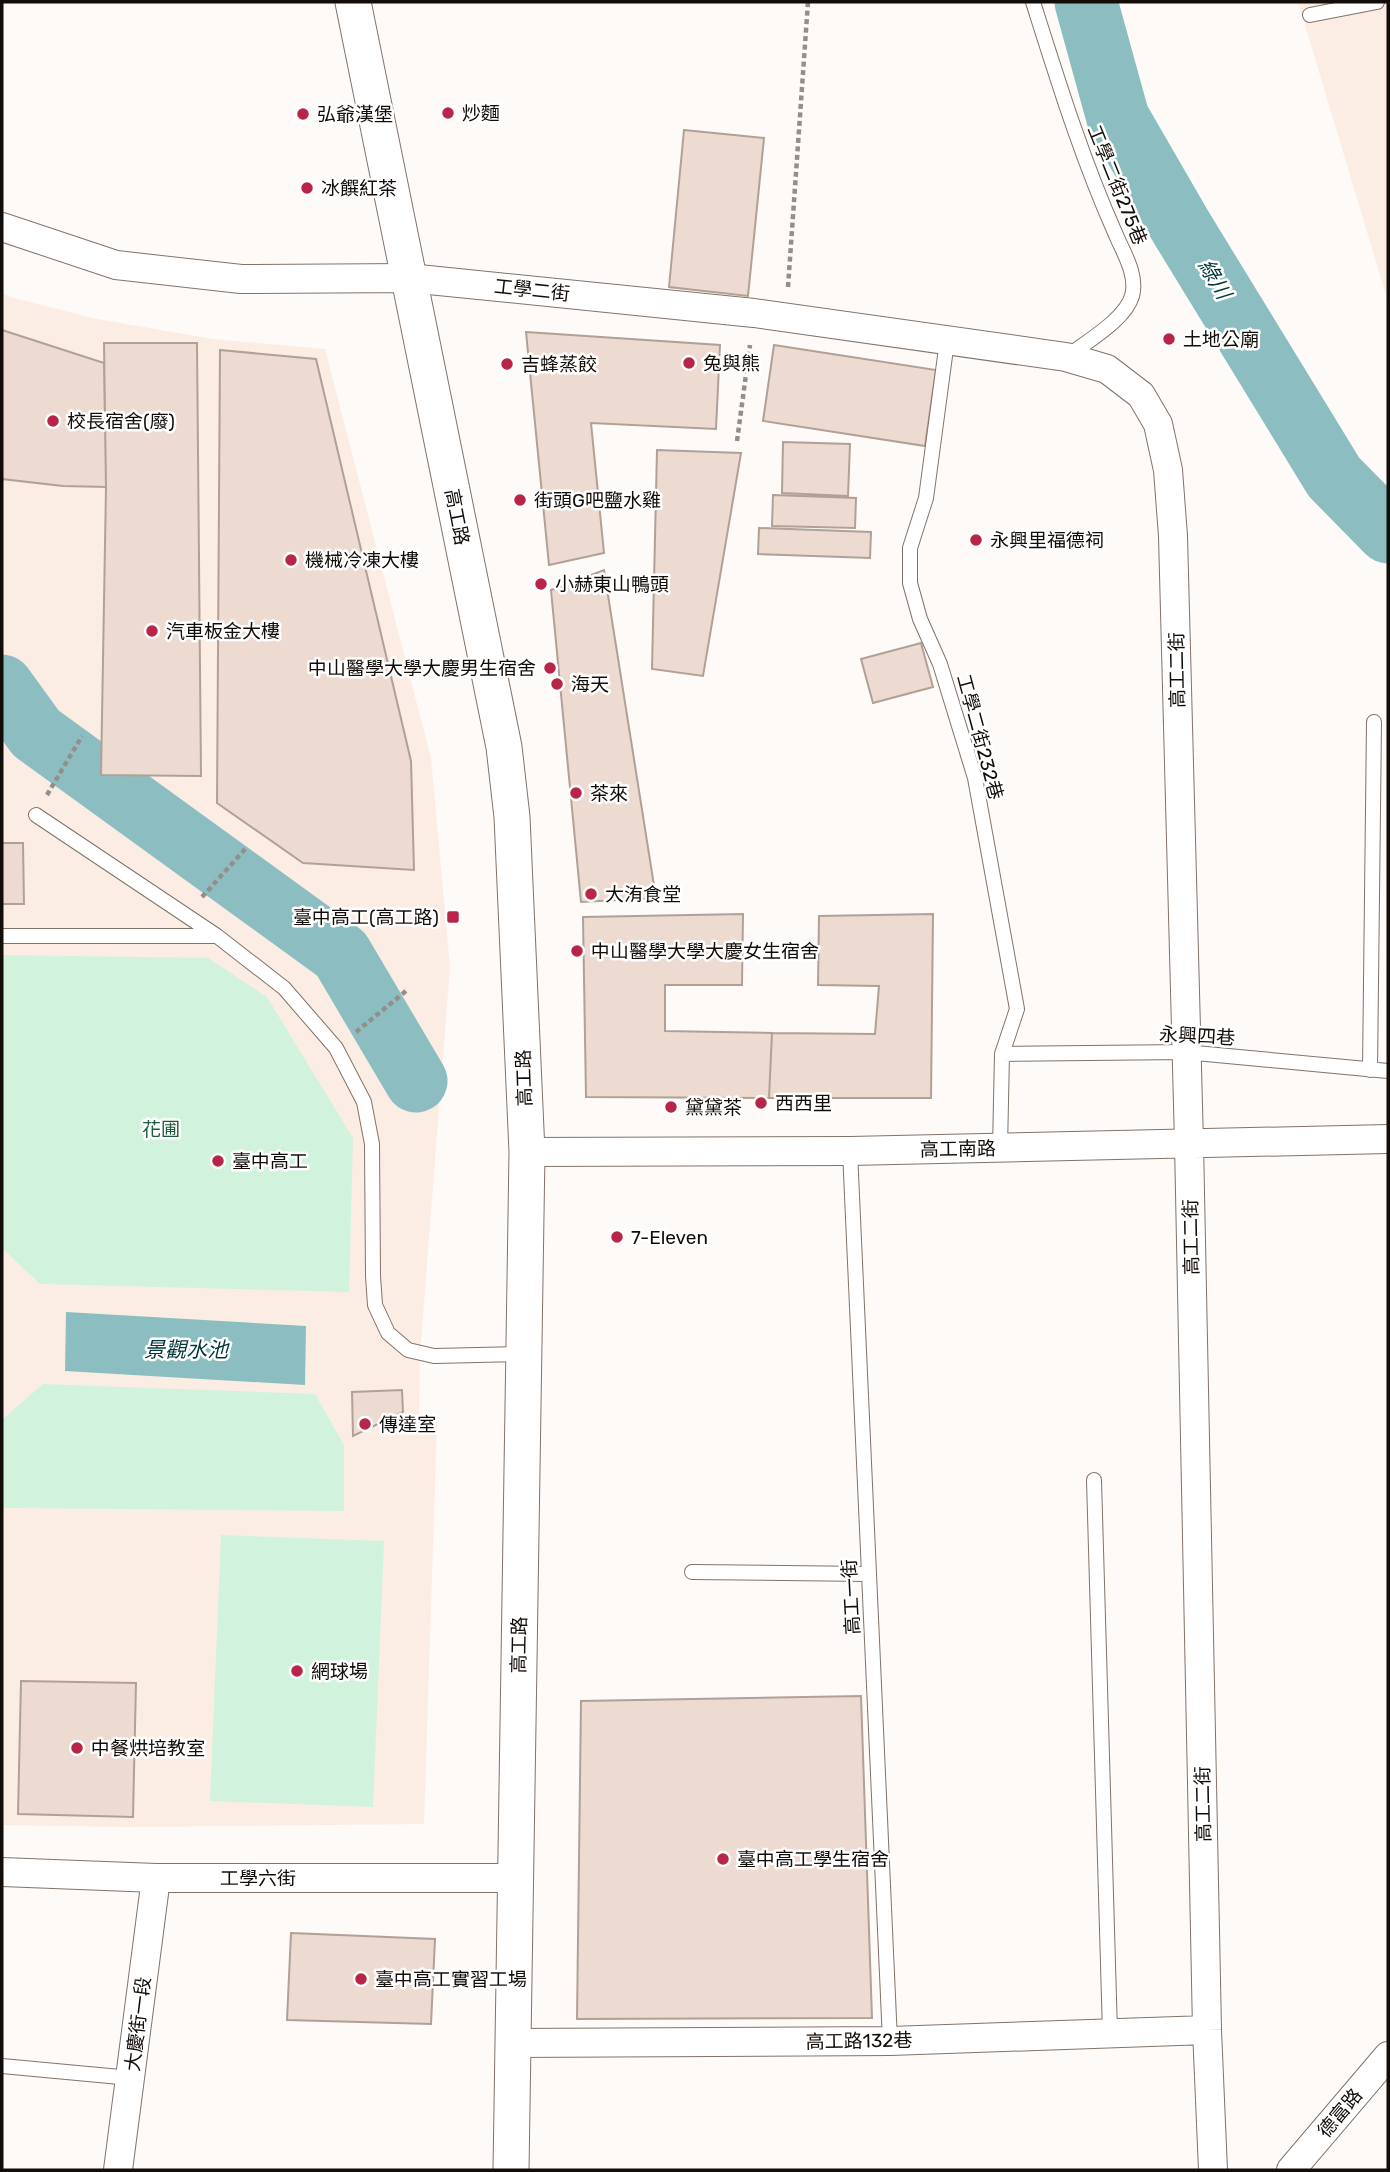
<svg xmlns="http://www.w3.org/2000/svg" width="1390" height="2172" viewBox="0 0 1390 2172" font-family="Rubik,'Noto Sans TC',sans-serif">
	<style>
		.built { fill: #fcede4 }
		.green { fill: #d1f3dd }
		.water { fill: #8cbec1 }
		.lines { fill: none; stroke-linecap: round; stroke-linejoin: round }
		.river { stroke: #8cbec1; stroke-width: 63 }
		.building { fill: #eddbd1; stroke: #b1a096; stroke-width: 2 }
		.service-casing { stroke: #827369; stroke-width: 16 }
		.minor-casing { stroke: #827369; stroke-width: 30 }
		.tertiary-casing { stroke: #827369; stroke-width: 37 }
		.path { stroke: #928e8b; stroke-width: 4.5; stroke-dasharray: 5 3.5; stroke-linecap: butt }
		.service { stroke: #fff; stroke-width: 14 }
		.minor { stroke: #fff; stroke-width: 28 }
		.tertiary { stroke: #fff; stroke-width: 35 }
		.poi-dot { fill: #b72649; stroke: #fff; stroke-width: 2.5 }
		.labels { text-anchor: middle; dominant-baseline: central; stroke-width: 5; stroke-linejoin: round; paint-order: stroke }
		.poi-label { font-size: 19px; fill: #130d09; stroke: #fff; text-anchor: start }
		.street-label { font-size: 19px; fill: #130d09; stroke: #fff }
		.park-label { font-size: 19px; fill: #1c5b3c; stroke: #fff }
		.water-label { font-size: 21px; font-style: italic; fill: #023538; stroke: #fff }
	</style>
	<rect width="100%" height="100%" fill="#fdfaf8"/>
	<!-- built -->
	<path class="built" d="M1298,2H1388V302Z
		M2,293L10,297L97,319L213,339L325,349L431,758L450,967L420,1354L419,1414L437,1421L424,1824L127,1827L2,1825Z"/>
	<!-- green -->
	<path class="green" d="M2,955L208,958L267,997L353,1138L349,1292L40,1284L2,1248Z
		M43,1384L315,1394L344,1445V1511L2,1508V1420Z
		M221,1535L384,1541L373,1807L210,1801Z"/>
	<!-- water -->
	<path class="water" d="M66,1312L306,1326L305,1385L65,1371Z"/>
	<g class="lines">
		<!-- river -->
		<path class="river" d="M1086,2L1118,118L1181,227L1334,477L1388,532
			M2,686L36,733L341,954L416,1081"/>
	</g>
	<!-- building -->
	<path class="building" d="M684,130L764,138L748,296L669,287Z
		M2,330L104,363L106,487L63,486L2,479Z
		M526,332L720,345L716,429L591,423L604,553L549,565Z
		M104,343H197L201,776L101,775L106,487Z
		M774,345L936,370L925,446L763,421Z
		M220,350L316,359L411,761L414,870L303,863L217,803Z
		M783,442L850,444L848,496L782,493Z
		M657,450L741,453L703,676L652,669Z
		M773,495L856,498L855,528L772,526Z
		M759,528L871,532L870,558L758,554Z
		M604,570L656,898L581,902L551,590Z
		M921,643L933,687L873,703L861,659Z
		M2,843H23L24,904H2Z
		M743,914L742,985H665V1031L772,1033L769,1098L586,1097L583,917Z
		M933,914L931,1098H769L772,1033L875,1034L879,986L818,985L819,916Z
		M402,1390L403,1412L353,1436L352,1392Z
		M21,1681L136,1683L133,1817L18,1814Z
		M861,1696L872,2018L577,2019L581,1701Z
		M291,1933L435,1939L431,2024L287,2020Z"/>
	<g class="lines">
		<!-- service casing -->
		<g class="service-casing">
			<path id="service" d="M1033,2C1058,81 1082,159 1116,235C1123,252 1138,275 1132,296C1125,320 1087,341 1067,357
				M1310,15L1377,2
				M947,341L926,498L910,548V583L920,619L940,664L975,778L1017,1009L1002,1054L1000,1148
				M36,815L217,936L284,988L336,1048L364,1102L372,1144L373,1276L375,1305L388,1333L408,1350L434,1356L522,1354
				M2,936H216
				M1002,1054L1185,1052L1388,1071
				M1370,1070L1374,722
				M850,1151L890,2041
				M1094,1480L1110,2033
				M692,1572L869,1574
				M2,2066L131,2078"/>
		</g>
		<!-- minor casing -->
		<g class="minor-casing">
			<path id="minor" d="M2,227L116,265L241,279L409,278L754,313L1066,357L1107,369L1141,395L1158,424L1168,470L1173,536L1189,1143L1207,2030L1213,2170
				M527,1152L850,1151L1388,1139
				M2,1872L156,1878H515
				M511,2043L890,2041L1207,2030
				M118,2170L156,1878
				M1291,2170L1388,2056"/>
		</g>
		<!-- tertiary casing -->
		<g class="tertiary-casing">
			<path id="tertiary" d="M353,2L504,747L512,817L527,1152L511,2170"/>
		</g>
		<!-- path -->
		<path class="path" d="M788,287L808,2
			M737,441L750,345
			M47,795L82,736
			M202,897L247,847
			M356,1032L406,991"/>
		<!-- service -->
		<use href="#service" class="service"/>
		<!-- minor -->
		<use href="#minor" class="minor"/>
		<!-- tertiary -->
		<use href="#tertiary" class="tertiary"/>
	</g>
	<!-- markers -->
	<g class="poi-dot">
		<circle cx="448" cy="113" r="7"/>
		<circle cx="303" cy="114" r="7"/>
		<circle cx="307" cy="188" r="7"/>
		<circle cx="1169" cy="339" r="7"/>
		<circle cx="689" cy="363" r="7"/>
		<circle cx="507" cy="364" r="7"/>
		<circle cx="53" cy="421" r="7"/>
		<circle cx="520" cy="500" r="7"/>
		<circle cx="976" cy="540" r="7"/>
		<circle cx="291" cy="560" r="7"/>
		<circle cx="541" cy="584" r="7"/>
		<circle cx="152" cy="631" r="7"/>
		<circle cx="550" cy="668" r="7"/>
		<circle cx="557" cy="684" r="7"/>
		<circle cx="576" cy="793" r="7"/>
		<circle cx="591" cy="894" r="7"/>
		<rect x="446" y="910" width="14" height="14" rx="3.5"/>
		<circle cx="577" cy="951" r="7"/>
		<circle cx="761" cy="1103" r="7"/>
		<circle cx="671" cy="1107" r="7"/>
		<circle cx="218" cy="1161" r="7"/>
		<circle cx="617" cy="1237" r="7"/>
		<circle cx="365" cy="1424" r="7"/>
		<circle cx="297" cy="1671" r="7"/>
		<circle cx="77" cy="1748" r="7"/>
		<circle cx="723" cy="1859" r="7"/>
		<circle cx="361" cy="1979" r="7"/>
	</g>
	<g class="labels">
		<!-- poi labels -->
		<g class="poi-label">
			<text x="462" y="113">炒麵</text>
			<text x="317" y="114">弘爺漢堡</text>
			<text x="321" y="188">冰饌紅茶</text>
			<text x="1183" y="339">土地公廟</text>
			<text x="703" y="363">兔與熊</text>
			<text x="521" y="364">吉蜂蒸餃</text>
			<text x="67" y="421">校長宿舍(廢)</text>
			<text x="534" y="500">街頭G吧鹽水雞</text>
			<text x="990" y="540">永興里福德祠</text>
			<text x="305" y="560">機械冷凍大樓</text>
			<text x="555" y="584">小赫東山鴨頭</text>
			<text x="166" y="631">汽車板金大樓</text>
			<text x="536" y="668" text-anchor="end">中山醫學大學大慶男生宿舍</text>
			<text x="571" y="684">海天</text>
			<text x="590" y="793">茶來</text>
			<text x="605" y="894">大洧食堂</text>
			<text x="439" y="917" text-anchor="end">臺中高工(高工路)</text>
			<text x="591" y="951">中山醫學大學大慶女生宿舍</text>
			<text x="775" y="1103">西西里</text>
			<text x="685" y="1107">黛黛茶</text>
			<text x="232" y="1161">臺中高工</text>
			<text x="631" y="1237">7-Eleven</text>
			<text x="379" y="1424">傳達室</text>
			<text x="311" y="1671">網球場</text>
			<text x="91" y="1748">中餐烘培教室</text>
			<text x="737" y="1859">臺中高工學生宿舍</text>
			<text x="375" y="1979">臺中高工實習工場</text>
		</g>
		<!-- street labels -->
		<g class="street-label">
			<text transform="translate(1117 185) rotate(68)">工學二街275巷</text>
			<text transform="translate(532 290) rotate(6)">工學二街</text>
			<text transform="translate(457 517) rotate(79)">高工路</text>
			<text transform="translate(1177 670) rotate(-91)">高工二街</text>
			<text transform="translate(980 737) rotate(75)">工學二街232巷</text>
			<text transform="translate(1197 1036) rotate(3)">永興四巷</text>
			<text transform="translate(524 1078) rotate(-92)">高工路</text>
			<text transform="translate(958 1149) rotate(-1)">高工南路</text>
			<text transform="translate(1191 1237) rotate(-91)">高工二街</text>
			<text transform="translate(851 1597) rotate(-93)">高工一街</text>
			<text transform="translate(519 1645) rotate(-89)">高工路</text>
			<text transform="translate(1203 1804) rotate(-91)">高工二街</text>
			<text x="258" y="1878">工學六街</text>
			<text transform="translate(138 2024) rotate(-83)">大慶街一段</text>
			<text transform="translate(859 2041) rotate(-1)">高工路132巷</text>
			<text transform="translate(1340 2113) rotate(-50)">德富路</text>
		</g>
		<!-- park labels -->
		<g class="park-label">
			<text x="161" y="1129">花圃</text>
		</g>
		<!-- water labels -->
		<g class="water-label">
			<text transform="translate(1215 279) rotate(59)">綠川</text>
			<text x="186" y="1349">景觀水池</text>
		</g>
	</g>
	<!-- border -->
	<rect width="1390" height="2172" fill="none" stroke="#130d09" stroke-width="7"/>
</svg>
